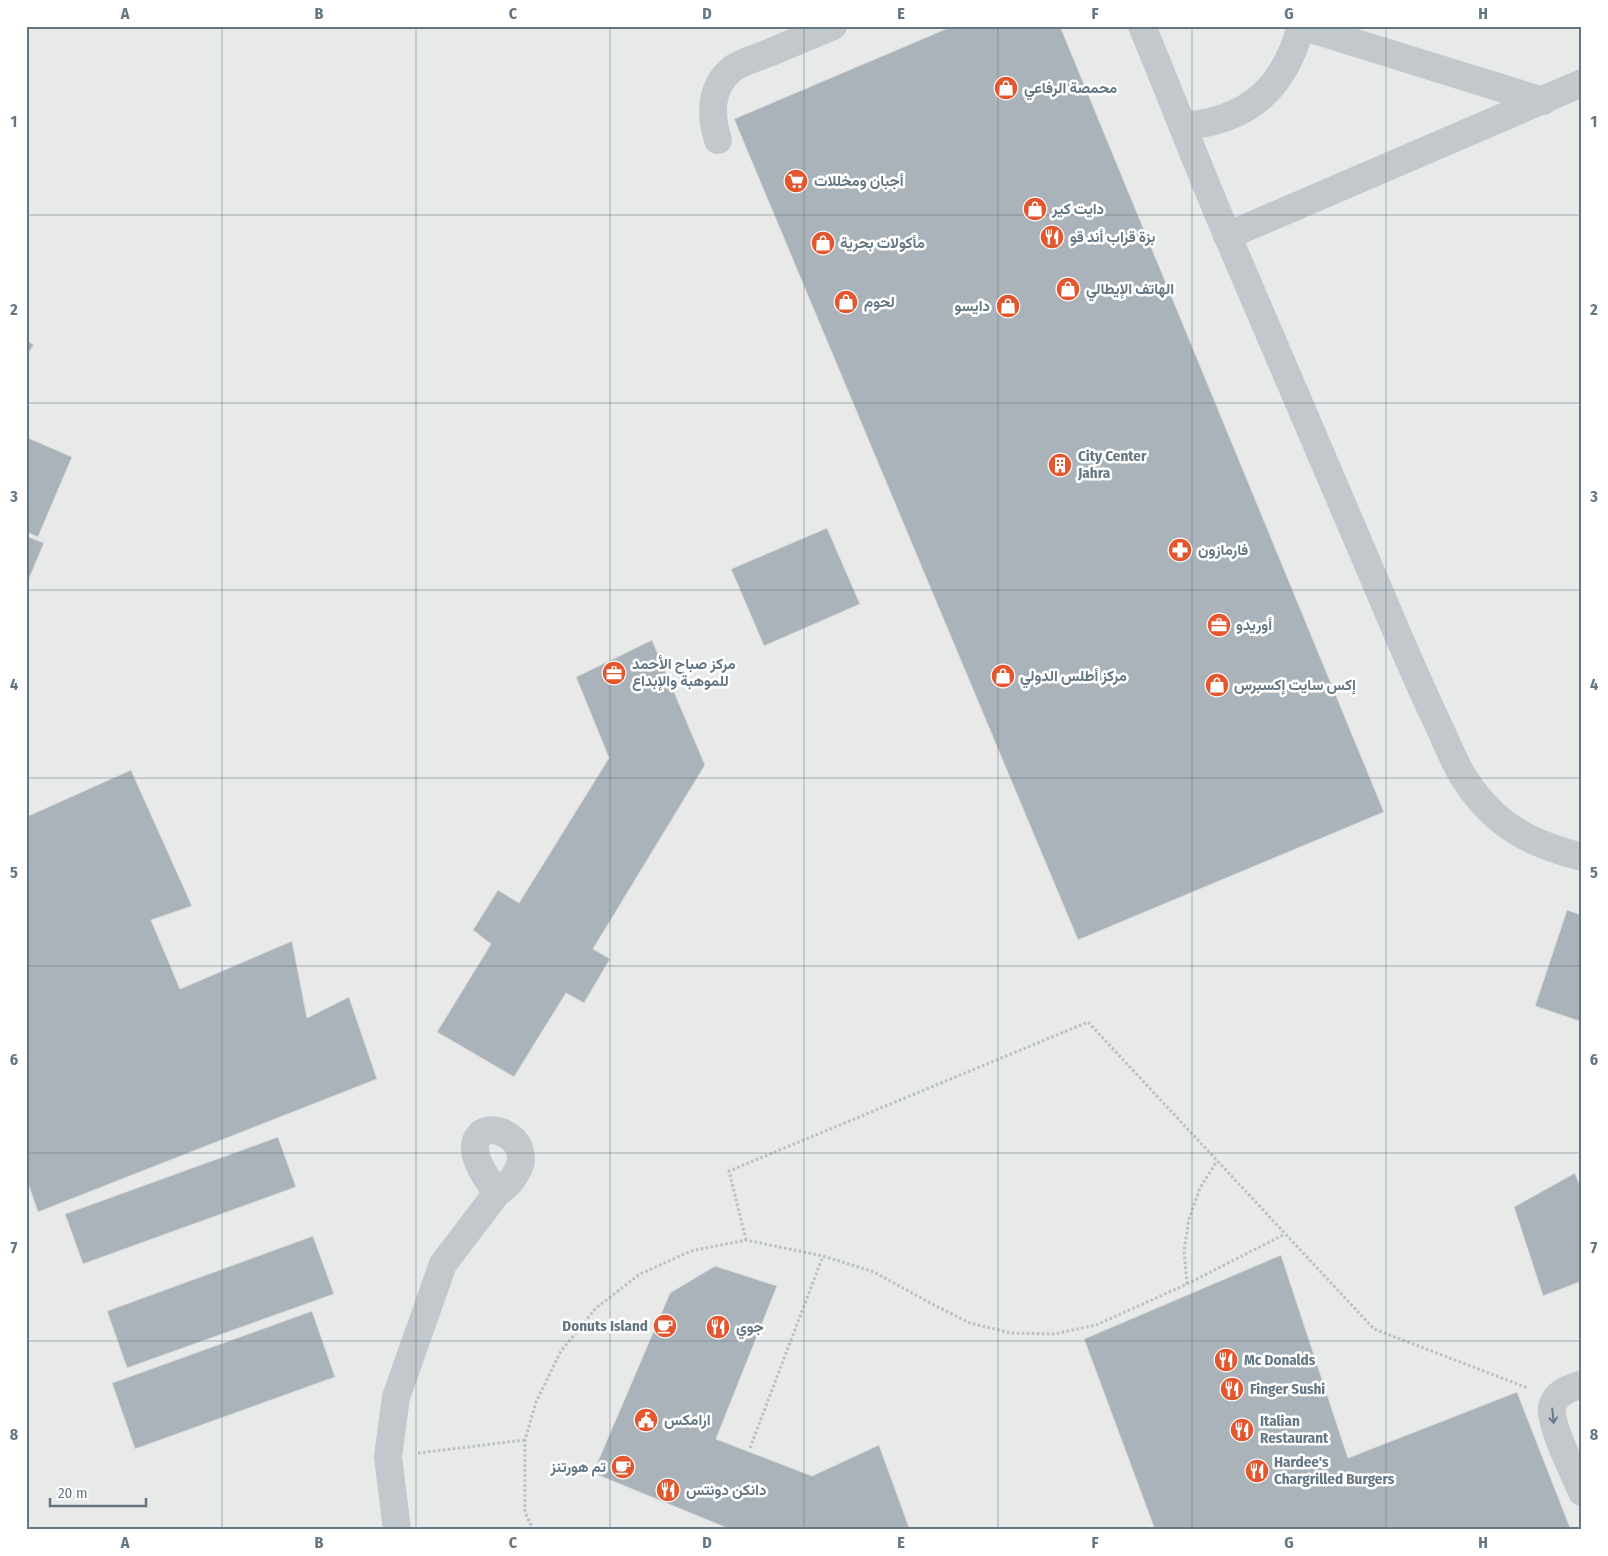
<svg xmlns="http://www.w3.org/2000/svg" width="1608" height="1556" viewBox="0 0 1608 1556" font-family="'Fira Sans Condensed',Vazirmatn,sans-serif">
	<style>
		.built { fill: #e8e9e9 }
		.building { fill: #aab3b9; stroke: #dcdcda }
		.lines { fill: none; stroke-linecap: round; stroke-linejoin: round }
		.path { stroke: #bbbfc2; stroke-width: 3; stroke-dasharray: 2.5 2.5; stroke-linecap: butt }
		.minor { stroke: #c3c8cc; stroke-width: 28 }
		.oneway { stroke: #6a7a87 }
		.grid { fill: none; stroke: #657683; stroke-width: 1; stroke-opacity: 0.55 }
		.labels { text-anchor: middle; dominant-baseline: central; stroke-width: 5; stroke-linejoin: round; paint-order: stroke }
		.poi-label { font-size: 15px; font-weight: bold; fill: #657683; stroke: #fff; text-anchor: start }
		.neatline { fill: none; stroke: #657683; stroke-width: 2 }
		.grid-label { font-size: 16px; text-anchor: middle; font-weight: bold; fill: #657683 }
	</style>
	<rect width="100%" height="100%" fill="#fafaf8"/>
	<!-- built -->
	<path class="built" d="M26,26H1582V1530H26Z"/>
	<!-- building -->
	<path class="building" d="M953,26H1060L1384,812L1078,940L734,119Z
		M26,340L34,345L26,356Z
		M26,437L72,457L38,537L26,532Z
		M827,528L860,604L764,646L731,569Z
		M26,536L44,543L26,586Z
		M652,640L705,765L593,949L610,959L584,1003L566,993L514,1077L437,1032L491,944L473,930L498,890L519,903L609,758L576,677Z
		M131,770L192,906L151,920L180,989L292,941L307,1018L349,997L377,1079L38,1212L26,1178V817Z
		M1567,910L1582,915V1022L1535,1006Z
		M278,1137L296,1187L83,1264L65,1214Z
		M1575,1173L1582,1191V1281L1543,1296L1514,1207Z
		M313,1236L334,1294L127,1368L107,1311Z
		M1281,1255L1348,1458L1517,1392L1571,1530H1155L1084,1339Z
		M715,1266L777,1286L716,1439L812,1476L879,1445L910,1530H732L593,1473L670,1293Z
		M312,1311L335,1377L135,1449L112,1383Z"/>
	<g class="lines">
		<!-- path -->
		<path class="path" d="M746,1240L729,1171L1088,1022L1374,1329L1528,1388
			M1187,1284L1184,1251L1189,1219L1200,1188L1217,1161
			M750,1448L823,1256
			M418,1453L525,1440
			M533,1530L525,1512V1440L536,1402L561,1351L596,1308L640,1274L691,1251L746,1240L823,1256L874,1272L932,1304L970,1323L1011,1333L1054,1334L1096,1325L1187,1284L1285,1234
			M719,1530L721,1526"/>
		<!-- minor -->
		<path class="minor" d="M1142,26C1171,96 1198,167 1228,237C1274,346 1321,454 1367,562C1390,616 1412,670 1437,722C1448,745 1457,771 1473,791C1502,830 1536,845 1582,857
			M1301,26L1543,101
			M1183,126C1248,121 1284,89 1301,26
			M718,140C710,115 710,87 732,69C741,62 760,57 771,52C792,43 812,35 833,26
			M1227,236L1582,83
			M1582,1384C1570,1388 1555,1393 1552,1407C1549,1424 1575,1475 1582,1492
			M397,1530L388,1457L396,1397L443,1264L497,1193C508,1186 514,1179 519,1167C522,1161 521,1158 520,1152C518,1136 489,1121 478,1137C467,1152 488,1181 497,1193"/>
	</g>
	<!-- one-way arrows -->
	<defs><path id="oneway-shaft" d="M-6 0H5M1.5-3L5.5 0L1.5 3" fill="none" stroke-width="1.6" stroke-linecap="round" stroke-linejoin="round" transform="scale(1.25)"/></defs>
	<use class="oneway" href="#oneway-shaft" transform="translate(1553 1416) rotate(84)"/>
	<!-- grid -->
	<path class="grid" d="M222,26V1530M416,26V1530M610,26V1530M804,26V1530M998,26V1530M1192,26V1530M1386,26V1530M26,215H1582M26,403H1582M26,590H1582M26,778H1582M26,966H1582M26,1153H1582M26,1341H1582"/>
	<!-- icons -->
	<defs>
		<g id="shop-disc" transform="scale(1.25)"><circle r="9.5" fill="#e4572e" stroke="#fff"/><path d="M-5-2.5h2.3a2.7 3.5 0 0 1 5.4 0H5L5.5 6h-11ZM-1.5-2.5h3a1.5 2.3 0 0 0-3 0Z" fill="#fff"/></g>
		<g id="supermarket-disc" transform="scale(1.25)"><circle r="9.5" fill="#e4572e" stroke="#fff"/><path d="M-6-5.5h2.5l.6 2H6L4.5 2H-2.5L-4.4-4H-6ZM-1.5 3.2a1.3 1.3 0 1 0 .1 0ZM3 3.2a1.3 1.3 0 1 0 .1 0Z" fill="#fff"/></g>
		<g id="restaurant-disc" transform="scale(1.25)"><circle r="9.5" fill="#e4572e" stroke="#fff"/><path d="M-5-6h1v4h1v-4h1v4h1v-4h1v5L-1.5 .5V6h-2V.5L-5-1ZM5-6V6H3V1.5H1.5Q1.5-4 5-6Z" fill="#fff"/></g>
		<g id="building-disc" transform="scale(1.25)"><circle r="9.5" fill="#e4572e" stroke="#fff"/><path d="M-4-6H4V6H1V3H-1V6H-4ZM-2.5-4.3h1.7v1.8h-1.7ZM.8-4.3h1.7v1.8H.8ZM-2.5-1h1.7V.8h-1.7ZM.8-1h1.7V.8H.8Z" fill="#fff"/></g>
		<g id="pharmacy-disc" transform="scale(1.25)"><circle r="9.5" fill="#e4572e" stroke="#fff"/><path d="M-2-6h4v4h4v4h-4v4h-4v-4h-4v-4h4Z" fill="#fff"/></g>
		<g id="office-disc" transform="scale(1.25)"><circle r="9.5" fill="#e4572e" stroke="#fff"/><path d="M-6-3h4V-5.5h4V-3h4V5H-6ZM-1-4.5V-3h2v-1.5ZM-6 0V1H6V0Z" fill="#fff"/></g>
		<g id="cafe-disc" transform="scale(1.25)"><circle r="9.5" fill="#e4572e" stroke="#fff"/><path d="M-5.5-4.5H6V0H3Q3 3.5 0 3.5H-2.5Q-5.5 3.5-5.5 0ZM3-3.2v2h1.7v-2ZM-6 4.5H4V6H-6Z" fill="#fff"/></g>
		<g id="civic-disc" transform="scale(1.25)"><circle r="9.5" fill="#e4572e" stroke="#fff"/><path d="M-.6-6.5H3V-4.5H.6V-3L4-1V1h2V6H-6V1h2V-1L-.6-3ZM-1.2 2.5V6h2.4V2.5Z" fill="#fff"/></g>
	</defs>
	<g fill-rule="evenodd">
		<use href="#shop-disc" x="1006" y="88"/>
		<use href="#supermarket-disc" x="796" y="181"/>
		<use href="#shop-disc" x="1035" y="209"/>
		<use href="#restaurant-disc" x="1052" y="237"/>
		<use href="#shop-disc" x="823" y="243"/>
		<use href="#shop-disc" x="1068" y="289"/>
		<use href="#shop-disc" x="846" y="302"/>
		<use href="#shop-disc" x="1008" y="306"/>
		<use href="#building-disc" x="1060" y="465"/>
		<use href="#pharmacy-disc" x="1180" y="550"/>
		<use href="#office-disc" x="1219" y="625"/>
		<use href="#office-disc" x="614" y="673"/>
		<use href="#shop-disc" x="1003" y="676"/>
		<use href="#shop-disc" x="1217" y="685"/>
		<use href="#cafe-disc" x="665" y="1326"/>
		<use href="#restaurant-disc" x="718" y="1327"/>
		<use href="#restaurant-disc" x="1226" y="1360"/>
		<use href="#restaurant-disc" x="1232" y="1389"/>
		<use href="#civic-disc" x="646" y="1420"/>
		<use href="#restaurant-disc" x="1242" y="1430"/>
		<use href="#cafe-disc" x="623" y="1467"/>
		<use href="#restaurant-disc" x="1257" y="1471"/>
		<use href="#restaurant-disc" x="668" y="1490"/>
	</g>
	<g class="labels">
		<!-- poi labels -->
		<g class="poi-label">
			<text x="1024" y="88">محمصة الرفاعي</text>
			<text x="814" y="181">أجبان ومخللات</text>
			<text x="1052" y="209">دايت كير</text>
			<text x="1070" y="237">بزة قراب أند قو</text>
			<text x="840" y="243">مأكولات بحرية</text>
			<text x="1086" y="289">الهاتف الإيطالي</text>
			<text x="864" y="302">لحوم</text>
			<text x="990" y="306" text-anchor="end">دايسو</text>
			<text x="1078" y="456">City Center<tspan x="1078" dy="17">Jahra</tspan></text>
			<text x="1198" y="550">فارمازون</text>
			<text x="1236" y="625">أوريدو</text>
			<text x="632" y="664">مركز صباح الأحمد<tspan x="632" dy="17">للموهبة والإبداع</tspan></text>
			<text x="1020" y="676">مركز أطلس الدولي</text>
			<text x="1234" y="685">إكس سايت إكسبرس</text>
			<text x="648" y="1326" text-anchor="end">Donuts Island</text>
			<text x="736" y="1327">جوي</text>
			<text x="1244" y="1360">Mc Donalds</text>
			<text x="1250" y="1389">Finger Sushi</text>
			<text x="664" y="1420">ارامكس</text>
			<text x="1260" y="1421">Italian<tspan x="1260" dy="17">Restaurant</tspan></text>
			<text x="1274" y="1462">Hardee's<tspan x="1274" dy="17">Chargrilled Burgers</tspan></text>
			<text x="606" y="1467" text-anchor="end">تم هورتنز</text>
			<text x="686" y="1490">دانكن دونتس</text>
		</g>
	</g>
	<!-- border -->
	<rect width="1608" height="1556" fill="none" stroke="#ffffff" stroke-width="55"/>
	<!-- scale -->
	<path d="M50 1498v8h96v-8" fill="none" stroke="#657683" stroke-width="2.5"/>
	<text x="58" y="1498" font-size="15" fill="#657683" stroke="#ffffff" stroke-width="4" paint-order="stroke">20 m</text>
	<rect x="28" y="28" width="1552" height="1500" class="neatline"/>
	<g class="grid-label">
		<text x="125" y="19">A</text>
		<text x="319" y="19">B</text>
		<text x="513" y="19">C</text>
		<text x="707" y="19">D</text>
		<text x="901" y="19">E</text>
		<text x="1095" y="19">F</text>
		<text x="1289" y="19">G</text>
		<text x="1483" y="19">H</text>
		<text x="14" y="127">1</text>
		<text x="1594" y="127">1</text>
		<text x="14" y="315">2</text>
		<text x="1594" y="315">2</text>
		<text x="14" y="502">3</text>
		<text x="1594" y="502">3</text>
		<text x="14" y="690">4</text>
		<text x="1594" y="690">4</text>
		<text x="14" y="878">5</text>
		<text x="1594" y="878">5</text>
		<text x="14" y="1065">6</text>
		<text x="1594" y="1065">6</text>
		<text x="14" y="1253">7</text>
		<text x="1594" y="1253">7</text>
		<text x="14" y="1440">8</text>
		<text x="1594" y="1440">8</text>
		<text x="125" y="1548">A</text>
		<text x="319" y="1548">B</text>
		<text x="513" y="1548">C</text>
		<text x="707" y="1548">D</text>
		<text x="901" y="1548">E</text>
		<text x="1095" y="1548">F</text>
		<text x="1289" y="1548">G</text>
		<text x="1483" y="1548">H</text>
	</g>
</svg>
